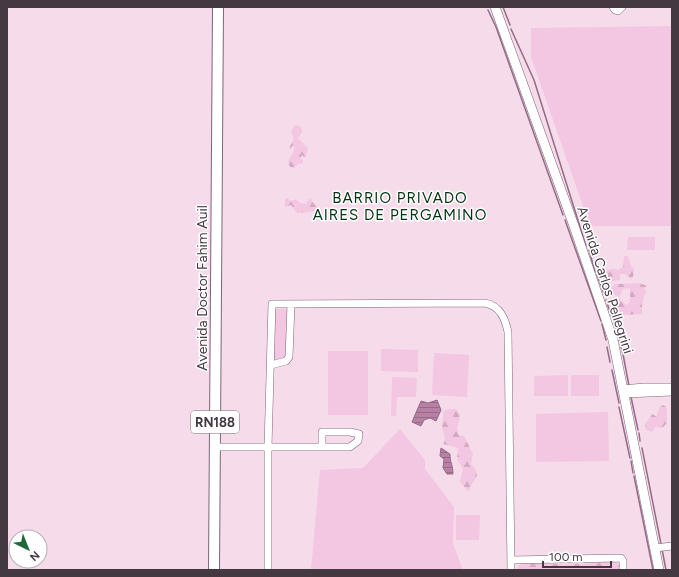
<svg xmlns="http://www.w3.org/2000/svg" width="679" height="577" viewBox="0 0 679 577" font-family="Figtree,sans-serif">
	<style>
		.green { fill: #f3c6e2 }
		.forest { fill: url(#forest-firs) }
		.water { fill: url(#water-rules); stroke: #956b87 }
		.lines { fill: none; stroke-linecap: round; stroke-linejoin: round }
		.stream { stroke: #956b87; stroke-width: 1.5 }
		.minor-casing { stroke: #7d6775; stroke-width: 8 }
		.major-casing { stroke: #7d6775; stroke-width: 10 }
		.highway-casing { stroke: #7d6775; stroke-width: 12 }
		.minor { stroke: #fff; stroke-width: 7 }
		.major { stroke: #fff; stroke-width: 9 }
		.highway { stroke: #fff; stroke-width: 10 }
		.labels { text-anchor: middle; dominant-baseline: central; stroke-width: 3; stroke-linejoin: round; paint-order: stroke }
		.shield { fill: #fff; stroke: #7c7479; stroke-width: 1 }
		.shield-label { font-size: 13px; font-weight: bold; fill: #443940 }
		.street-label { font-size: 14px; fill: #443940; stroke: #fff }
		.neighbourhood-label { font-size: 15px; letter-spacing: 1px; fill: #003412; stroke: #fff }
	</style>
	<defs>
		<pattern id="forest-firs" width="22" height="20" patternUnits="userSpaceOnUse"><rect width="22" height="20" fill="#f3c6e2"/><path d="M5 1l3.5 6h-7zM16 11l3.5 6h-7z" fill="#d2abc3"/></pattern>
		<pattern id="water-rules" width="6" height="5" patternUnits="userSpaceOnUse"><rect width="6" height="5" fill="#b880a5"/><path d="M0 2.5h6" fill="none" stroke="#976a88"/></pattern>
	</defs>
	<rect width="100%" height="100%" fill="#f6dbeb"/>
	<!-- green -->
	<path class="green" d="M672,26V226H590L531,57V28Z
		M628,237H655V250H627Z
		M275,309H288L287,356L285,359L273,362Z
		M381,349L418,350V372L381,371Z
		M328,351H368V415H328Z
		M434,353L469,355L467,397L432,395Z
		M568,375V396H534V376Z
		M599,375V396H571V375Z
		M392,377L417,378L416,397H397L396,416H391Z
		M608,412L609,461L536,462V414Z
		M400,429L425,460V469L454,507L453,544L463,570H311L320,470L363,468Z
		M456,515H480L479,540H456Z"/>
	<!-- forest -->
	<path class="forest" d="M295,125L300,126L302,131L298,138L308,148L306,156L304,157L302,155L300,159L303,160V163L298,164L294,168L290,167L288,162L295,148L293,145L290,150L289,148L294,139L291,132Z
		M288,198L290,201C295,200 296,198 300,203L306,204L310,198L314,204L318,208L319,211L297,213L291,205L286,207L285,206V199Z
		M624,256H628L631,266L634,268L633,277L631,279L625,274H620V280L608,282L604,278V273C608,269 611,268 618,270L623,267Z
		M640,283L647,286L644,289L646,292L642,303V314C634,315 624,313 617,318L613,316L610,311L615,302L614,300L615,298H620L621,301L627,305L630,301V288L623,289L619,297L612,293L611,288L615,284Z
		M661,405L665,406L667,409V423L662,428L655,427L652,432L646,430L645,424L652,414L657,417V413Z
		M450,409H456L460,415L457,430L459,435L464,436L473,454L471,464C485,479 470,479 469,492L460,482L463,469L457,459L458,448L443,444C447,434 442,434 442,424C442,419 444,417 443,411Z
		M606,562H614L619,564L620,570H517L519,565L526,563L559,564L563,565L570,563L582,564Z"/>
	<!-- water -->
	<path class="water" d="M437,400L441,410L436,421L430,418L424,420L421,426L412,422L421,401L428,403Z
		M441,448L450,454C450,463 453,465 453,474H447L443,468L444,459L440,456Z"/>
	<g class="lines">
		<!-- stream -->
		<path class="stream" d="M503,7L510,25
			M488,10L496,27L563,215
			M511,29L534,80L586,246
			M565,220L601,321
			M589,250L595,272
			M597,275L604,294
			M606,300L612,318
			M614,322L623,354L629,386
			M602,324L606,340
			M607,347L610,362
			M612,370L619,403
			M631,397L638,430
			M619,407L630,458
			M639,433L640,441
			M642,448L661,544
			M631,461L633,473
			M634,476L653,570
			M662,549L666,570"/>
		<!-- minor casing -->
		<g class="minor-casing">
			<path id="minor" d="M613,7L615,10L618,11L622,7
				M271,365L286,361L289,357L291,304
				M623,389L644,387H672
				M625,394L672,392
				M215,447H350L358,441L359,434L350,432H322V447
				M655,548L672,546
				M511,560L621,558L623,561V570
				M268,570V447L272,304L485,303C500,306 505,318 508,332L511,570"/>
		</g>
		<!-- major casing -->
		<g class="major-casing">
			<path id="major" d="M495,7L574,226L613,340L659,570"/>
		</g>
		<!-- highway casing -->
		<g class="highway-casing">
			<path id="highway" d="M214,570L218,7"/>
		</g>
		<!-- minor -->
		<use href="#minor" class="minor"/>
		<!-- major -->
		<use href="#major" class="major"/>
		<!-- highway -->
		<use href="#highway" class="highway"/>
	</g>
	<g class="labels">
		<!-- shield labels -->
		<rect class="shield" x="191" y="411" width="48" height="22" rx="3"/>
		<g class="shield-label">
			<text x="215" y="422">RN188</text>
		</g>
		<!-- street labels -->
		<g class="street-label">
			<text transform="translate(605 280) rotate(72)">Avenida Carlos Pellegrini</text>
			<text transform="translate(202 288) rotate(-90)">Avenida Doctor Fahim Auil</text>
		</g>
		<!-- neighbourhood labels -->
		<g class="neighbourhood-label">
			<text x="400" y="198">BARRIO PRIVADO<tspan x="400" dy="17">AIRES DE PERGAMINO</tspan></text>
		</g>
	</g>
	<!-- border -->
	<rect width="679" height="577" fill="none" stroke="#443940" stroke-width="16"/>
	<!-- north arrow -->
	<g transform="translate(28 549) rotate(137)"><circle r="19" fill="#ffffff" stroke="#b4b0b3"/>
	<path d="M0-3L7 15L0 10L-7 15Z" fill="#1d6836"/>
	<text y="-6" font-size="11" font-weight="bold" text-anchor="middle" fill="#443940">N</text>
	</g>
	<!-- scale -->
	<path d="M543 561v6h68v-6" fill="none" stroke="#443940" stroke-width="2"/>
	<text x="549" y="561" font-size="12" fill="#443940" stroke="#ffffff" stroke-width="3" paint-order="stroke">100 m</text>
</svg>
